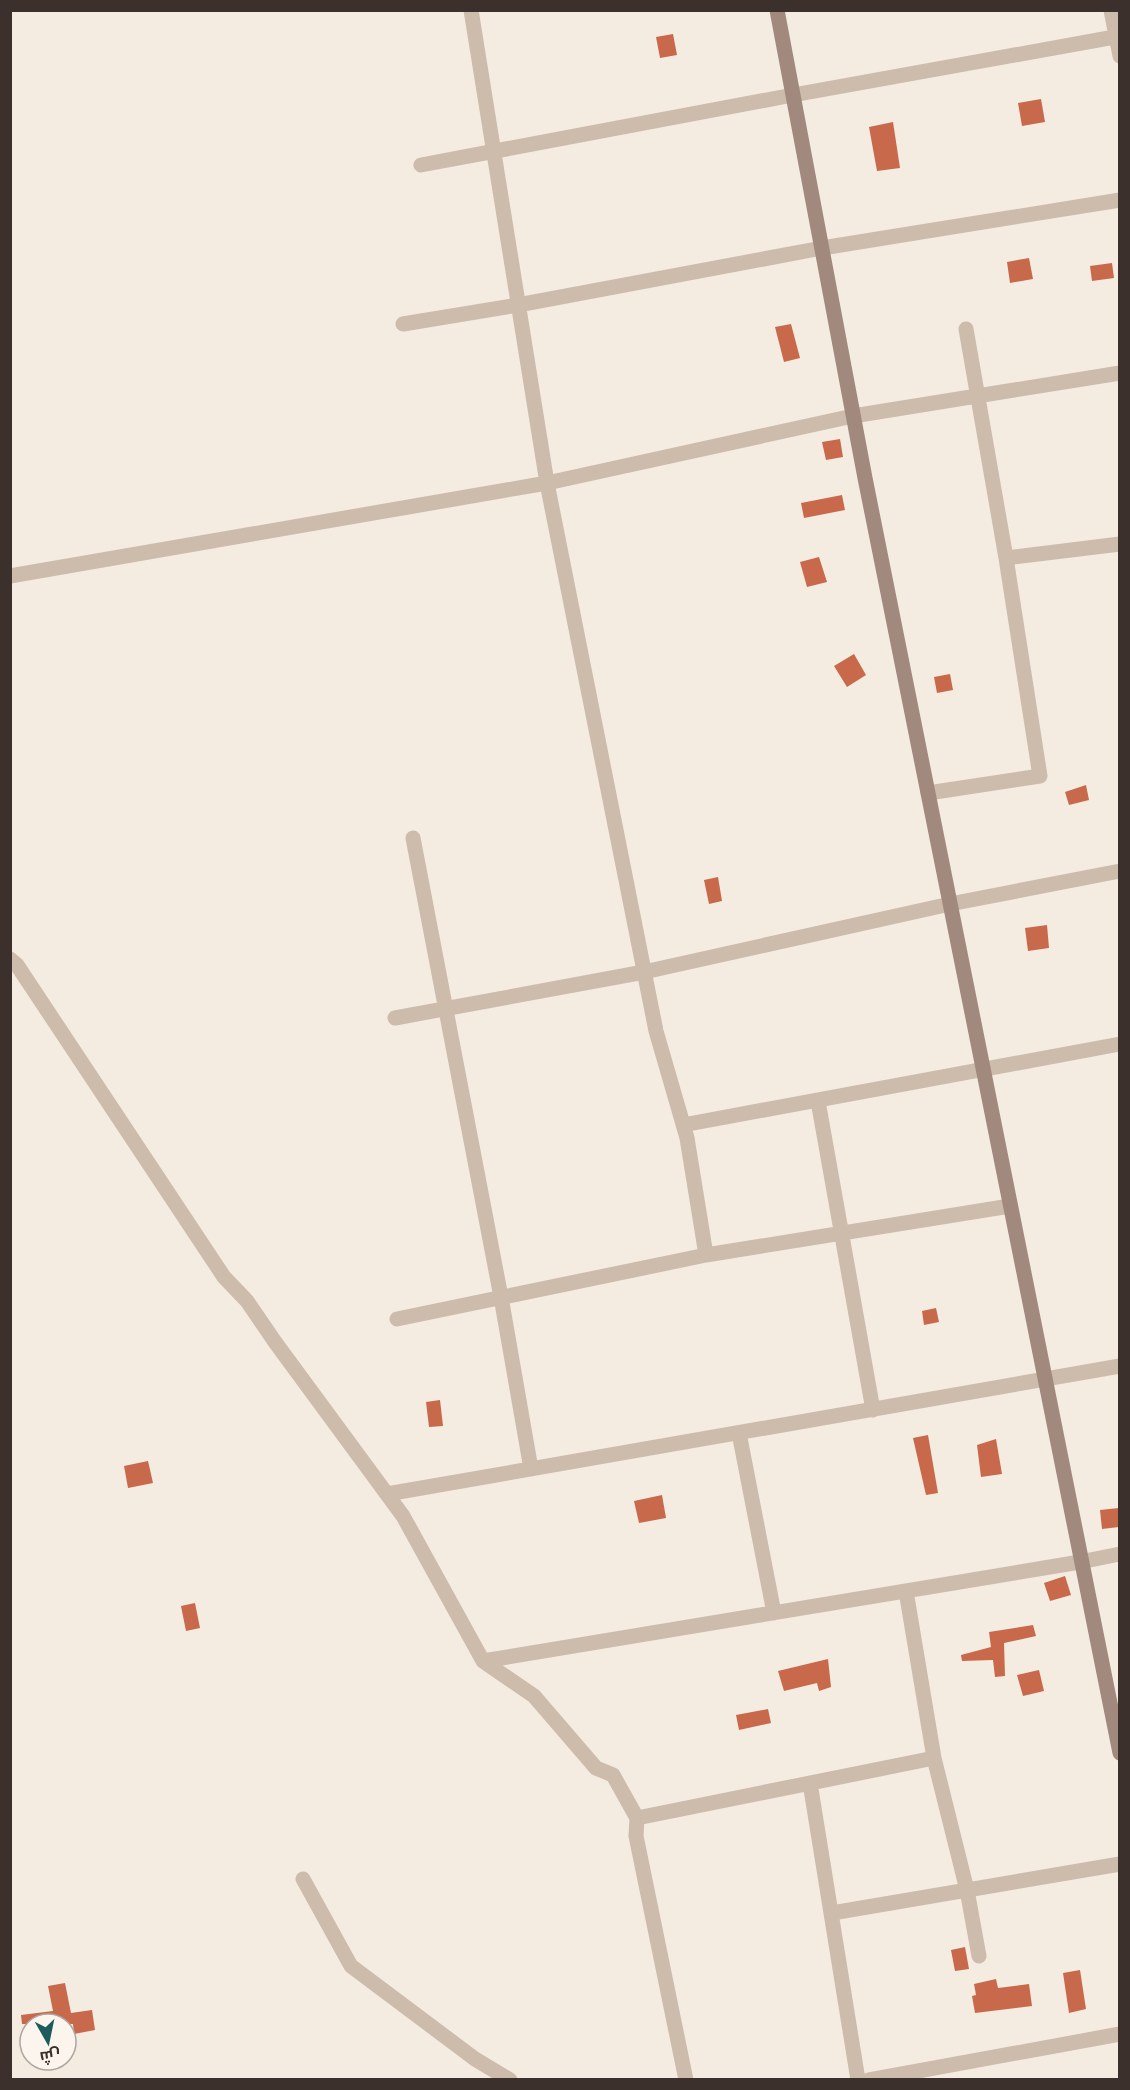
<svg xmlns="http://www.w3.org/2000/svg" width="1130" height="2090" viewBox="0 0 1130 2090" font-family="'PT Sans Narrow',Cairo,sans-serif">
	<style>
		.building { fill: #c8694b }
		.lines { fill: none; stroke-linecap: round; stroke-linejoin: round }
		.street { stroke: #cdbbac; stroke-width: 15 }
		.secondary { stroke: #a18a7d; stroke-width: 15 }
	</style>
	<rect width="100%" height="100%" fill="#f4ebe1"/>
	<!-- building -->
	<path class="building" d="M673,34L677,55L660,58L656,37Z
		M1041,99L1045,122L1022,126L1018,103Z
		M893,122L900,168L877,171L869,127Z
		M1029,258L1033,279L1010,283L1007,262Z
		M1112,263L1114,278L1092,281L1090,266Z
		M791,324L800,358L784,362L775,327Z
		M840,439L843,457L826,460L822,442Z
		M842,495L845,510L804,518L801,503Z
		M819,557L827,582L807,587L800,562Z
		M854,654L866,675L847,687L834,666Z
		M950,674L953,690L937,693L934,677Z
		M1086,785L1089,800L1069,805L1065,792Z
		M718,877L722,901L709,904L704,880Z
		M1047,925L1049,948L1028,951L1025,928Z
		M936,1308L939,1322L924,1325L922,1311Z
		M440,1400L443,1426L429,1427L426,1402Z
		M928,1435L938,1493L926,1495L913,1438Z
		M996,1439L1002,1474L981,1477L977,1445Z
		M148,1461L153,1483L128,1488L124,1466Z
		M662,1495L666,1518L639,1523L634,1501Z
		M1119,1508V1527L1102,1529L1100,1510Z
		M1065,1576L1071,1595L1050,1601L1044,1583Z
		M195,1603L200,1628L186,1631L181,1606Z
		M1033,1625L1036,1636L1004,1643L1005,1676L995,1677L993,1660L962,1661L961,1655L991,1647L989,1632Z
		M828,1659L831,1687L819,1691L817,1683L784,1691L778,1671Z
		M1039,1670L1044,1691L1023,1696L1017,1675Z
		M768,1709L771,1723L739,1730L736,1715Z
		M965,1947L969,1969L955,1971L951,1950Z
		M1080,1970L1086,2009L1069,2013L1063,1973Z
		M996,1979L998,1988L1029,1984L1032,2006L975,2013L972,1996L976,1995L974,1984Z
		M65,1983L71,2013L92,2010L95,2030L74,2034L73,2024H22L21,2015L53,2011L48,1986Z"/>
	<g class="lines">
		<!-- street -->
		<path class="street" d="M471,10L547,483L656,1031L687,1138L706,1255
			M1111,10L1120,56
			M421,165L793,95L1120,36
			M403,324L518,305L822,248L1120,200
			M1006,558L1120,544
			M10,576L547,483L853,416L1120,373
			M928,793L1040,776L1006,558L966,329
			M413,838L501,1297L531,1469
			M10,959L17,965L224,1277L247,1301L275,1342L403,1516L483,1661L534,1696L596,1768L613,1775L637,1818L636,1836L686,2080
			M395,1018L644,972L950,904L1120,871
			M818,1101L873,1410
			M683,1125L1120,1044
			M397,1319L706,1255L1010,1206
			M739,1433L774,1613
			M387,1494L1120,1366
			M906,1591L934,1758L967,1890L979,1956
			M483,1661L1080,1562L1120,1554
			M810,1783L858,2080
			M637,1818L934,1758
			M303,1879L351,1966L475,2059L510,2080
			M832,1913L1120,1864
			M869,2080L1120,2034"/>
		<!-- secondary -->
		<path class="secondary" d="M777,10L865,478L1120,1753"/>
	</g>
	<!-- border -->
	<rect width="1130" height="2090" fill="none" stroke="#3b302b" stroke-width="24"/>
	<!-- north arrow -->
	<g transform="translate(48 2042) rotate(171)"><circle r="28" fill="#fbf5ee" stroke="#aea6a0" stroke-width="1.5"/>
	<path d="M0-4.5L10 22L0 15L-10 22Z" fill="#1f5a5e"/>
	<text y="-9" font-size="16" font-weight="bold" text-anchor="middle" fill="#3b302b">ش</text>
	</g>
</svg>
